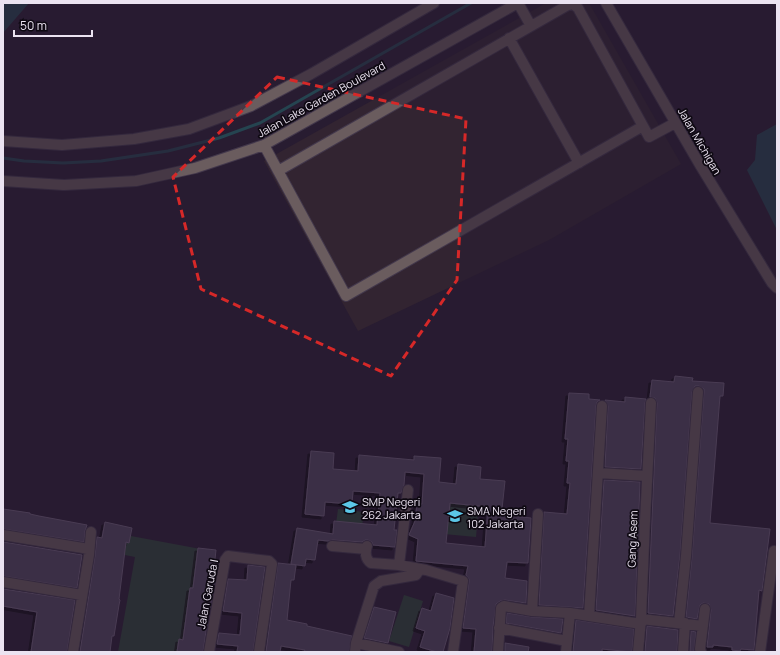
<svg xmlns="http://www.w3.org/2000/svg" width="780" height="655" viewBox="0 0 780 655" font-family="Manrope,sans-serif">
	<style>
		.commercial { fill: #322431 }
		.green { fill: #2e4538 }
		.water { fill: #254450 }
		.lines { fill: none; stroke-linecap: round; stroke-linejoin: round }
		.stream { stroke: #254450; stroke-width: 3 }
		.building { fill: #53465e; stroke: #71637c; fill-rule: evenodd; filter: url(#shadow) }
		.minor-casing { stroke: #43384c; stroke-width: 12 }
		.minor { stroke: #6a5c5e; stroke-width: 10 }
		.marked { fill: none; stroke: #d62828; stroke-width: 3; stroke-dasharray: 8 5; stroke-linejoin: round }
		.labels { text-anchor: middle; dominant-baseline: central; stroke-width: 3.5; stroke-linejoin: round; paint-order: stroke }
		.street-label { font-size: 11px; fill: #ebe3f1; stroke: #0e0912 }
		.poi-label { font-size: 11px; fill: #ebe3f1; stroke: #0e0912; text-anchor: start }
	</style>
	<defs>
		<filter id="shadow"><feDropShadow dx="-3" dy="3" stdDeviation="0" flood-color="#0009"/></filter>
	</defs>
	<rect width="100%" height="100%" fill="#281c31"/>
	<!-- commercial -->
	<path class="commercial" d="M546,3H589L681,164L549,240L358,331L264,161Z"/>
	<!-- green -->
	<path class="green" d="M447,500L479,503L476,537L444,534Z
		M338,509L364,512L362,526L336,524Z
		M104,531L206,550L187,652H118L135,557L100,550Z
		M404,595L423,601L409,647L389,641Z"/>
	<!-- water -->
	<path class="water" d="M3,3H29L3,33Z
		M777,124V230L747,170L755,160L757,135Z"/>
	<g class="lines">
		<!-- stream -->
		<path class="stream" d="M3,158L24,161L63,163L101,161L168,151L219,138L260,123L471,3"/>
	</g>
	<!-- building -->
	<path class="building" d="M675,376L693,378L692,381L724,383L723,396H720L710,523L770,529L762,591L759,590L754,650L741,649L740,651L732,650V647L713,645V647H707L711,610L709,604L703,603L700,605L697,619L686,617L692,557L704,392V389L699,386H695L692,392L680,555L673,616L648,613L657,403L655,398L650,397L652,380L674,382Z
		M569,393L589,394V399L600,400L597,402L596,406L583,608L539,605L544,512L567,514L570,483H567L569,461H566L568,439H565Z
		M625,397L646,399L645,403L641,469L605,467L608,406L605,400L625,402Z
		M311,451L334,453L333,469L358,471L359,455L414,460V456L441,458L439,482L456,484L458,464L481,467L480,479L505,481L502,509L511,510V516L531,518L528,563L507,562L505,578L527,581L526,603L505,600L500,601L496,604L493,627L492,652H474L476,629L463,628L469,582V579L466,575L468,566L416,561L418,539L409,535L415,521L417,504H422L424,474L405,472L404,485L401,493H398L394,530H397L395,547L373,545L372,542L368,540H365L362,542L333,540L328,541L318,540L315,560L306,559L305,566L291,564L297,528L333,534L334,521L377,525L380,493L353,491L352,504L325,502L324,516L305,514ZM450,503L488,507L485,547L446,543Z
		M604,480L640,482L635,616L596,610Z
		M3,509L30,513V514L39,516L87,525L85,531L84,542L3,529Z
		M105,522L132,528L129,543L126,542L119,599L120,600L119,605L114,636H112L110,652H80L95,556L97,537L102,538Z
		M3,542L82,555L77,588L3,576Z
		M198,548L216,550L213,577L215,578L210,610H209L203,652H177L179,639L183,640L190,588H193Z
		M278,563L296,565L294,580H291L287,620L307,624V626L352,636L349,652H304L305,650L281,646L280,652H266Z
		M248,565L265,567L253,652H237L238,646L217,644L219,633L240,635L242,613L223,611L228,579L247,580Z
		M3,589L75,600L67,652H31L37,612L3,606Z
		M436,593L454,598L450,628L443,652H437L420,647L425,631L416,628L422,608L431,611Z
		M374,607L396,612L388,643L364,638Z
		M507,613L532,617L563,619L561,633L506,623Z
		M576,620L634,629L632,652L602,649V652H573Z
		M647,626L678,630L677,652H645Z
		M691,631L696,632L694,652H690Z
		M505,643L529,647L528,652H505Z"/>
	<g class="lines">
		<!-- minor casing -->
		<g class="minor-casing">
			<path id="minor" d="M518,3L531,26
				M606,3L700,165L772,283L777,288
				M509,38L579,163
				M3,141L62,145L134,139L189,129L251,106L311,74L434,3
				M264,145L346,296L643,126
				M278,171L568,5L573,4L578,8L649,137L675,123
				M3,181L64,185L136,181L195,168L264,145L518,3
				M598,473L647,476
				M3,535L89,549
				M332,546L366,549
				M367,546C365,552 365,559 371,563L399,565L426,570L463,581L453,652
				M399,565L408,490
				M3,582L82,595
				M532,611L538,514
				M589,616L602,406
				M641,619L703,626
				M679,623L686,556L698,392
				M499,628L567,641
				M356,643L399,652
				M73,652L89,555L91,532
				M209,652L225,560L228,556L269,561L272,564L259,652
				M355,652L356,643L374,586L381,581L416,575L420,569
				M498,652L501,608L504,606L532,611L570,613L641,624
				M566,652L570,613
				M638,652L641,619L645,521L651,403
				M683,652L685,623
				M701,652L700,649L705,609
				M760,652L774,551"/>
		</g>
		<!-- minor -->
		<use href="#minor" class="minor"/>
	</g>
	<!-- marked area -->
	<path d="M0 0H780V655H0ZM277,77L466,119L457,280L391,376L201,289L173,177Z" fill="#281c31" fill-opacity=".55" fill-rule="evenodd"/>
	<path class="marked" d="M277,77L466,119L457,280L391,376L201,289L173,177Z"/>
	<!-- icons -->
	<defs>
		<g id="school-bare" transform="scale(1.2)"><path d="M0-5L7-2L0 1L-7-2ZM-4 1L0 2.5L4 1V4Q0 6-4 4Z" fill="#5cc7e8" stroke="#0e0912" stroke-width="2.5" paint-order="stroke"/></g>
	</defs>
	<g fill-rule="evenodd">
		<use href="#school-bare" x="350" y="507"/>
		<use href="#school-bare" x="455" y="516"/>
	</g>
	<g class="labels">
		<!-- street labels -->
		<g class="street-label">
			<text transform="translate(321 99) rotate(-29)">Jalan Lake Garden Boulevard</text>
			<text transform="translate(700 141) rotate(60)">Jalan Michigan</text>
			<text transform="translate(632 539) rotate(-88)">Gang Asem</text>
			<text transform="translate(207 594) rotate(-79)">Jalan Garuda I</text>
		</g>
		<!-- poi labels -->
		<g class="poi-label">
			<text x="362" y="501">SMP Negeri<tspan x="362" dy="13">262 Jakarta</tspan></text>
			<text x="467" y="510">SMA Negeri<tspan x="467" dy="13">102 Jakarta</tspan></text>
		</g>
	</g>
	<!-- border -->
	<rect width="780" height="655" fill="none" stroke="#ebe3f1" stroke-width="8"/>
	<!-- scale -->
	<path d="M14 30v6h78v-6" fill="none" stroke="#ebe3f1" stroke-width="2"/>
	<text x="20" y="30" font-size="12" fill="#ebe3f1" stroke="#0e0912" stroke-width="3" paint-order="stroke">50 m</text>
</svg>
